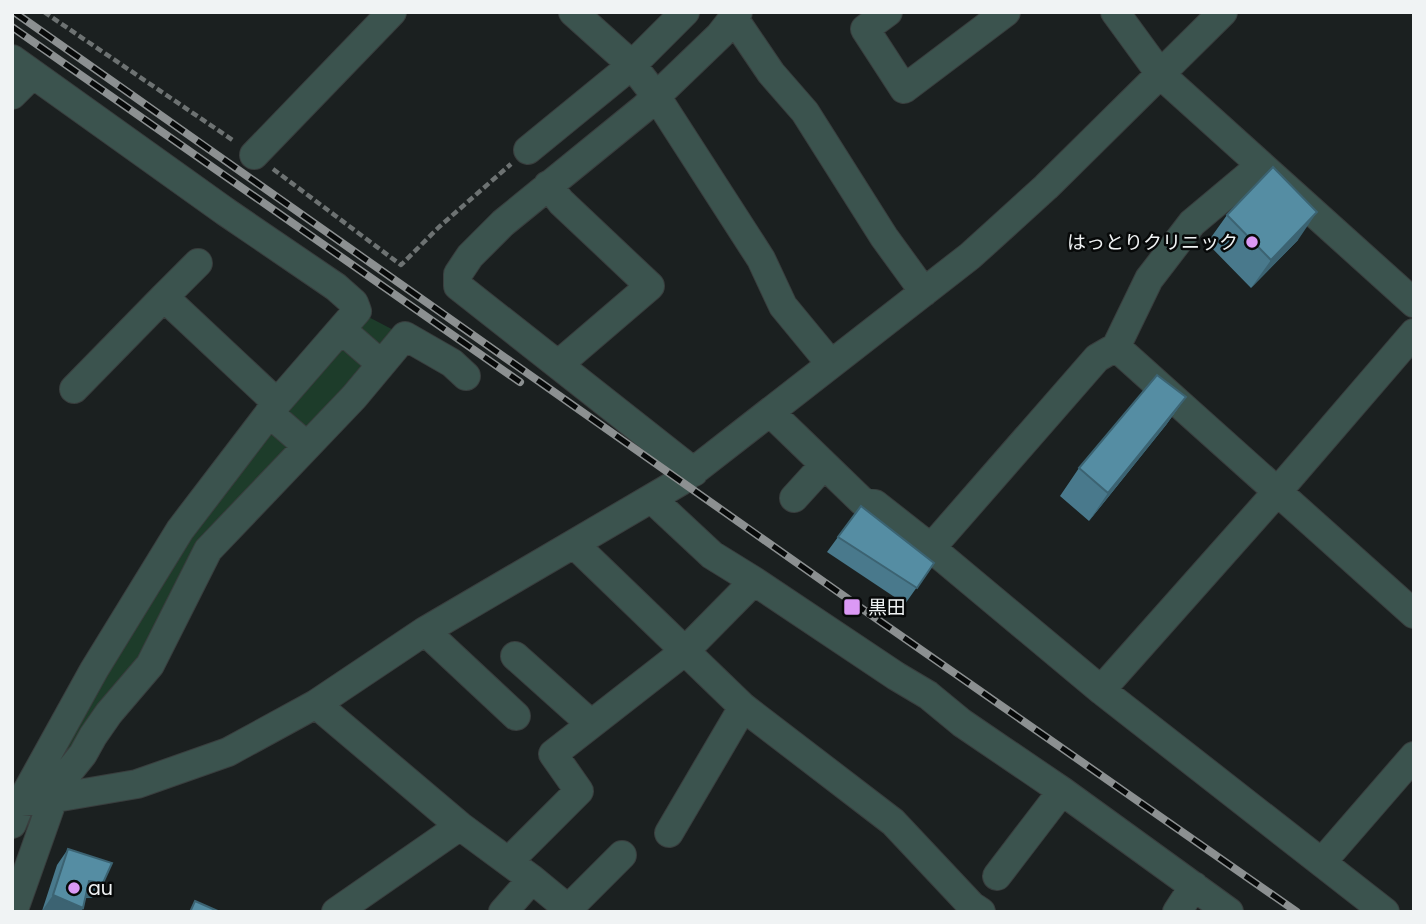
<svg xmlns="http://www.w3.org/2000/svg" width="1426" height="924" viewBox="0 0 1426 924" font-family="Poppins,'Noto Sans JP',sans-serif">
	<style>
		.green { fill: #1d3c2a }
		.lines { fill: none; stroke-linecap: round; stroke-linejoin: round }
		.minor-casing { stroke: #393e3e; stroke-width: 30 }
		.path { stroke: #6d7272; stroke-width: 4.5; stroke-dasharray: 7 3.5; stroke-linecap: butt }
		.minor { stroke: #3b534e; stroke-width: 28 }
		.rail-casing { stroke: #8c9091; stroke-width: 8 }
		.rail { stroke: #070909; stroke-width: 5; stroke-dasharray: 16; stroke-linecap: butt }
		.wall { fill: #49798c }
		.shaded-wall { fill: #3c6372 }
		.building { fill: #558da3; stroke: #3c6372; stroke-width: 2 }
		.poi-dot { fill: #db99f5; stroke: #070909; stroke-width: 2.5 }
		.labels { text-anchor: middle; dominant-baseline: central; stroke-width: 5; stroke-linejoin: round; paint-order: stroke }
		.poi-label { font-size: 19px; fill: #f0f3f4; stroke: #070909; text-anchor: start }
	</style>
	<rect width="100%" height="100%" fill="#1b2020"/>
	<!-- green -->
	<path class="green" d="M357,311L405,336L208,550L58,785L21,802L94,670Z"/>
	<g class="lines">
		<!-- minor casing -->
		<g class="minor-casing">
			<path id="minor" d="M573,12L632,65L656,96L761,259L783,306L830,363
				M888,12L865,29L904,89L1006,12
				M1115,12L1161,75L1414,303
				M733,17L771,73L805,112L884,237L924,292
				M12,59L226,212L336,287L354,303L357,311L277,403L180,530L94,670L21,802L12,824
				M12,95L33,74
				M528,150L632,65L685,12
				M254,155L392,12
				M548,185L561,202L650,286L559,364
				M164,297L198,263
				M342,330L381,364
				M1116,347L1414,614
				M74,389L164,297L277,403
				M770,412L863,502L875,504L931,548L1101,690L1385,912
				M269,413L307,446
				M694,472L458,286V274L470,256L503,223L643,109L720,35L738,12
				M794,498L824,465
				M652,499L712,555L754,581L896,676L928,695L962,723L1062,791L1229,912
				M574,544L685,651L754,581
				M931,548L1097,358L1116,347L1149,279L1192,223L1260,166
				M425,631L516,716
				M515,656L591,724
				M1101,690L1277,492L1414,333
				M316,704L460,826L532,879L572,912
				M12,803L55,798L137,784L228,752L316,704L425,631L681,481L970,256L1046,187L1223,12
				M669,833L743,707
				M509,861L579,791L553,754L685,651L743,707L893,822L972,906L981,912
				M1322,862L1414,756
				M997,876L1062,791
				M568,909L622,855
				M13,912L58,785L83,754L93,736L109,713L150,665L208,550L354,397L405,336L452,363L466,376
				M336,912L460,826
				M503,912L532,879
				M1177,912L1194,886"/>
		</g>
		<!-- path -->
		<path class="path" d="M44,12L234,141
			M273,169L401,265L439,227L511,164"/>
		<!-- minor -->
		<use href="#minor" class="minor"/>
		<!-- rail casing -->
		<g class="rail-casing">
			<path id="rail" d="M14,12L851,601L1297,912
				M12,27L520,382"/>
		</g>
		<!-- rail -->
		<use href="#rail" class="rail"/>
	</g>
	<!-- wall -->
	<path class="wall" d="M1227,215L1298,240L1251,288L1207,243Z
		M1186,397L1166,425L1089,521L1060,496L1079,468Z
		M838,537L934,563L905,604L827,552Z
		M68,849L92,898H85L83,908L81,912H44L42,911L57,865Z"/>
	<!-- shaded-wall -->
	<path class="shaded-wall" d="M1317,212L1298,240L1251,288L1271,260Z
		M1186,397L1166,425L1089,521L1108,493Z
		M89,881L103,883L92,898L78,897Z
		M53,895L83,908L81,912L42,911Z"/>
	<!-- building -->
	<path class="building" d="M1273,167L1317,212L1271,260L1227,215Z
		M1157,375L1186,397L1108,493L1079,468Z
		M861,506L934,563L917,588L838,537Z
		M68,849L112,863L103,883L89,881L83,908L53,895Z
		M195,901L220,912H190Z"/>
	<!-- markers -->
	<g class="poi-dot">
		<circle cx="1252" cy="242" r="7"/>
		<rect x="843" y="598" width="18" height="18" rx="3.5"/>
		<circle cx="74" cy="888" r="7"/>
	</g>
	<g class="labels">
		<!-- poi labels -->
		<g class="poi-label">
			<text x="1238" y="242" text-anchor="end">はっとりクリニック</text>
			<text x="868" y="607">黒田</text>
			<text x="88" y="888">au</text>
		</g>
	</g>
	<!-- border -->
	<rect width="1426" height="924" fill="none" stroke="#f0f3f4" stroke-width="28"/>
</svg>
